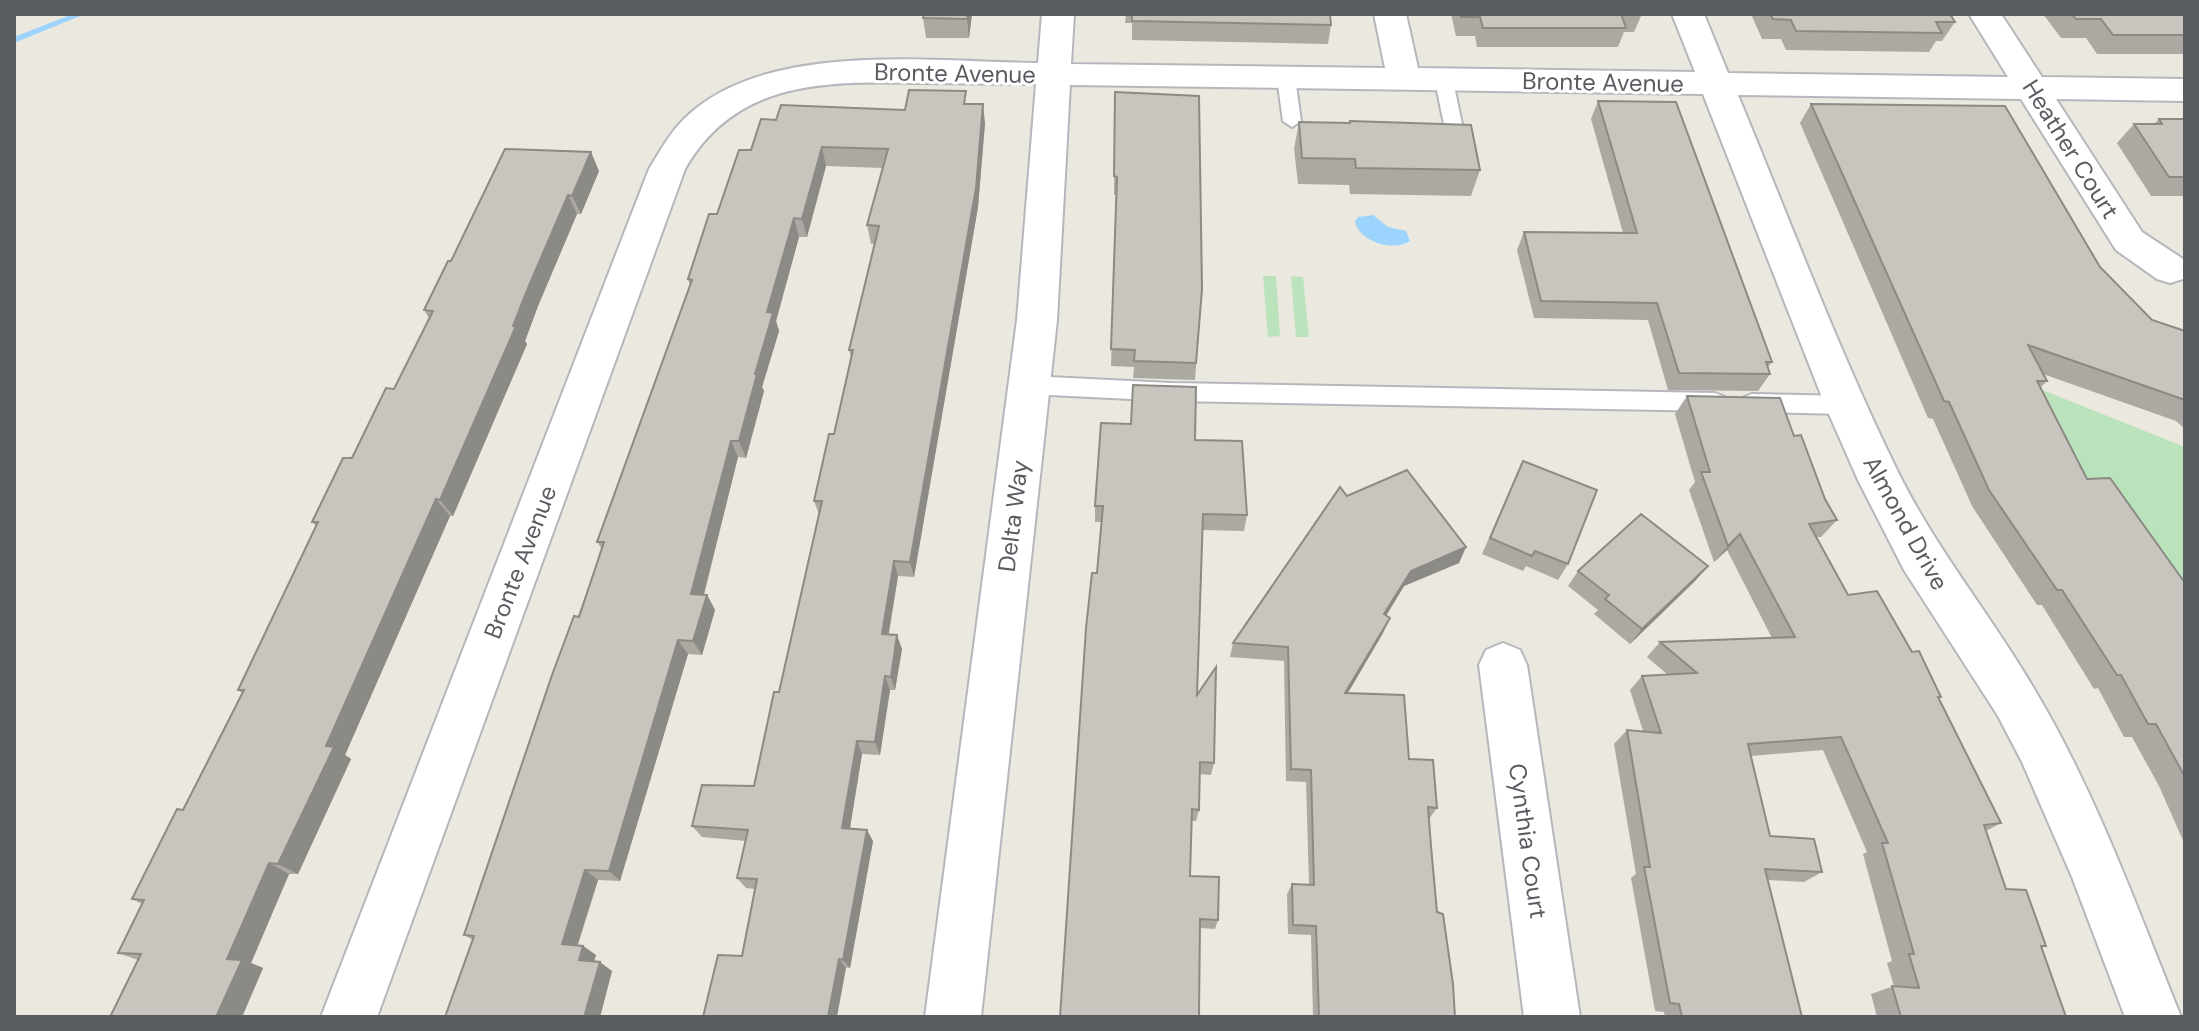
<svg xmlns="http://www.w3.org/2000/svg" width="2199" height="1031" viewBox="0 0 2199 1031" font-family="'DM Sans',sans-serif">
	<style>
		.green { fill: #bbe3bb }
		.water { fill: #9dd4fd }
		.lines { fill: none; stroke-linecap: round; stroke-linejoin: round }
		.stream { fill: #9dd4fd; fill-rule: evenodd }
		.service-casing { stroke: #b5b7bc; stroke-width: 4 }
		.minor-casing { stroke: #b5b7bc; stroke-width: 4 }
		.service { fill: #fff; fill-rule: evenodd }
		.minor { fill: #fff; fill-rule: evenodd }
		.wall { fill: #aca9a3 }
		.shaded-wall { fill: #8c8a85 }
		.building { fill: #c8c5be; stroke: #8c8a85; stroke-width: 2 }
		.labels { text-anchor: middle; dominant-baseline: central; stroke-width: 6; stroke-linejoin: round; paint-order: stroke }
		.street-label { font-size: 24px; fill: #585c60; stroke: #fff }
	</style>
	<rect width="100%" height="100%" fill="#ebe8df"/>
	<!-- green -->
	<path class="green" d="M1263,276H1276L1280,336L1268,337Z
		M1291,276L1303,277L1309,337H1296Z
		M2025,383L2185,447V628L2057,445Z"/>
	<!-- water -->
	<path class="water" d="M1373,215L1388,227L1406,231L1410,241C1393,252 1360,242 1355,222L1358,217Z"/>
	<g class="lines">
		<!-- stream -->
		<path class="stream" d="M73,14H85L14,43V37Z"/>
		<!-- service casing -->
		<g class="service-casing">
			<path id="service" d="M1286,72L1295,78L1301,121L1292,127L1283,121L1277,78Z
				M1444,75L1453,81L1462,124L1453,130L1444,124L1435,81Z
				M1029,376L1171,383L1715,393L1723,396L1726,402L1723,408L1715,411L1171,401L1029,394L1021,391L1018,385L1021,379Z
				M1752,394L1846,396L1854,399L1857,405L1854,411L1846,414L1752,412L1744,409L1741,403L1744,397Z"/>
		</g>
		<!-- minor casing -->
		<g class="minor-casing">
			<path id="minor" d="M1042,14H1074L1071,64L1385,68L1374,14H1406L1418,68L1695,72L1672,14H1704L1728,73L2008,77L1969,14H2001L2042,77L2185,79V101L2056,99L2142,232L2183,259V279L2170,283L2157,279L2116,250L2021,99L1738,95C1790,220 1838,350 1898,472C1936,549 1990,614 2033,687C2095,790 2136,905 2181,1017H2125L2072,877L2022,762L1998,716L1904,570L1858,480L1825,405L1703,94L1070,85L1057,320L981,1017H925L1017,320L1036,84C995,84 954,83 913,83C824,81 735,81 685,169L377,1017H321L649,169C660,151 669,134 684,119C765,39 933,62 1038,63Z
				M1503,643L1520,650L1527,665L1580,1017H1524L1479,665L1486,650Z"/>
		</g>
		<!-- service -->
		<use href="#service" class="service"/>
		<!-- minor -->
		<use href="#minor" class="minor"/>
	</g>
	<!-- wall -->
	<path class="wall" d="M924,14H972L969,38H926L923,18Z
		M1126,14H1330L1331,25L1328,44L1132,40V23H1125Z
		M1451,14H1642L1634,32H1624L1618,47H1477L1475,36H1456Z
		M1751,14H1950L1955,22L1942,41H1936L1929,52L1786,50L1781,39H1762Z
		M2043,14H2185V54H2097L2086,38H2061Z
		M1115,92L1202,289L1195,380L1133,378L1134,367L1111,366L1117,195H1114Z
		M1598,101L1772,362L1768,367L1770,374L1758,391L1668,390L1648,320L1534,318L1517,250L1524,232L1623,233L1591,119Z
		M967,104L985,123L978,207L914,577L898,576L889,634L902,649L895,690H890L880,755L862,754L850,829L873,841L850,968L742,956L755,889L746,888L737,878L746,841L702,837L692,826L754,786L779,692L819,514L814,501L834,434L851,357L849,350L875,244H871L867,225L883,168L826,166L807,237H799L776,321L779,331L762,387L764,391L746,458L738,457L704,595H707L715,610L702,655L688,654L620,881L598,880L578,945L583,946L596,955L594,962L612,971L600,1017H445L473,940L464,935L602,549L597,542L690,285L688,279L717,214L751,150L776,120Z
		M1811,104L2100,267L2152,320L2185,331V429L2176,421L2043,374L2047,381L2041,387L2087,479L2185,583V845L2159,786L2132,737H2124L2098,688L2094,689L2042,605H2037L1972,506L1933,419L1928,418L1800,123Z
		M2159,119H2185V196H2151L2117,143L2134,124H2154Z
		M1299,122L1480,170L1471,196L1350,194L1349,185L1298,184L1294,149Z
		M599,171L581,214H577L538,306L525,341L527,344L453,516H450L345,755L351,759L298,874H289L251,963L263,968L242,1017H110L138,960L118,953L142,904L132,899L183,810L242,693L238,690L316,526L312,522L394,389L429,318L424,310L451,261Z
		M1687,396L1794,436L1825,499L1837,520L1821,537H1817L1848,595L1912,652L1941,697L1939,698L2001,823L1986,831L2006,889L2046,946L2042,948L2066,1017H1877L1871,994L1894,986L1887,963L1892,961L1863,854L1867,852L1823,750L1751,756L1770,836L1822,872L1804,882L1768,880L1802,1017H1665L1664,1012L1655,1011L1631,878L1636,874L1614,744L1627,730L1643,731L1630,690L1642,676L1668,675L1647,657L1660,642L1772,638L1727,550L1714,562L1689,490L1695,482L1675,414Z
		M1195,440L1247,515L1244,531L1203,530L1197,695L1214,763L1211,775L1199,774V810L1196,821H1191L1190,876L1218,920L1215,929L1200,928L1097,573L1102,522H1095V506Z
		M1523,461L1568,564L1558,580L1526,566L1523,571L1482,554Z
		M1347,496L1466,547L1459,563L1404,586L1386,616L1383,633L1348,693L1409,759L1437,808L1429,819L1437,912L1455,1017H1313L1311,935L1288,934L1287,894L1292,884H1309L1306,782L1286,781L1284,661L1230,657L1233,643Z
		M1708,566L1695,581L1630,644L1594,614L1598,610L1568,586L1578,571Z"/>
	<!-- shaded-wall -->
	<path class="shaded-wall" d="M968,14H972L969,38L967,19Z
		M983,104L985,123L978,207L914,577L910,562Z
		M822,147L826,166L807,237L802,219Z
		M591,152L599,171L581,214L572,196Z
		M568,195L577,214L538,306L525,341L527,344L453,516L440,500L528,288Z
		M794,218L799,237L776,321L779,331L762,387L764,391L746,458L739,441L755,374L767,312Z
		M731,441L738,457L700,609L691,594Z
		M436,499L450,516L345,755L351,759L298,874L278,864L326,746Z
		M1740,534L1727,550L1714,562L1728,546Z
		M1466,547L1459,563L1404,586L1378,629L1384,614L1411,571Z
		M894,561L898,576L886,648L882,634Z
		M1708,566L1695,581L1630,644L1642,629Z
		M707,595L715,610L702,655L693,641Z
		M1390,618L1383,633L1340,706L1345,693Z
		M897,635L902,649L895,690L891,677Z
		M678,640L688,654L620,881L609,871Z
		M885,676L890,690L880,755L875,742Z
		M857,741L862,754L848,839L842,828Z
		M867,830L873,841L850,968L843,960Z
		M269,863L289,874L251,963L263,968L242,1017H216L227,959Z
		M585,870L598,880L575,952L562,944Z
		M583,946L596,955L592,968L579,960Z
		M839,959L846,968L837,1017H828Z
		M600,962L612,971L600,1017H584Z"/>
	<!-- building -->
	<path class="building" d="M924,14H968L967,19L923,18Z
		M1132,14H1330L1331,25L1132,21Z
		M1461,14H1621L1626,28H1483L1480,17H1461Z
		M1770,14H1950L1955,22H1936L1942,33L1796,31L1791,20L1773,19Z
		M2072,14H2185V35H2113L2101,19H2076Z
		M909,90L966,91L964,104H983L976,188L910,562L894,561L882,634L897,635L891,677L885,676L875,742L857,741L842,828L867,830L843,960L839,959L828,1017H703L718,955L742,956L757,879L737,878L748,830L692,826L702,785L754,786L774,692H779L822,501H814L829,434H834L853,350H849L879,226L867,225L888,149L822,147L802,219L794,218L767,312L773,313L755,374H757L739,441H731L691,594L707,595L693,641L678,640L609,871L585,870L562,944L583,946L579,960L600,962L584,1017H445L474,936L464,935L552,675L574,616L579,617L604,542H597L692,280L688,279L709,214H717L739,150H751L761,119L776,120L781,105L905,110Z
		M1115,92L1199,96L1202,289L1196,363L1134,361L1135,350L1111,349L1117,177L1114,176Z
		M1598,101L1676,102L1772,362H1766L1770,374L1679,373L1657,303L1541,301L1524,232L1637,233Z
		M1811,104L2005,106L2100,267L2152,320L2185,331V400L2028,345L2047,381H2037L2087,479L2110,478L2185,583V777L2156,724H2148L2121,675H2117L2062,590H2057L1989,490L1949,402L1944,401Z
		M2159,119H2185V177H2169L2134,124H2162Z
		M1350,121L1471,125L1480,170L1356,168L1355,159L1302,158L1299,122L1350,123Z
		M505,149L591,152L572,196L568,195L528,288L513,326H516L440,500L436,499L326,746L334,747L278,864L269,863L227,959L242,960L216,1017H110L141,954L118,953L144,900L132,899L177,809L183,810L244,690H238L318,522H312L343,458H352L386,388L394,389L433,311L424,310L448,261H451Z
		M1133,385L1196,387L1195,440L1242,441L1247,515L1203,514L1197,695L1216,667L1214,763L1200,762L1199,810L1192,809L1190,876L1219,877L1218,920L1200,919L1199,1017H1060L1086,628L1092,573H1097L1103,506H1095L1101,423L1131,424Z
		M1687,396L1780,398L1794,436L1801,435L1825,499L1837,520L1809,524L1848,595L1877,591L1912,652L1919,651L1941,697H1938L2001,823L1984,825L2006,889L2026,890L2046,946H2041L2066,1017H1901L1892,986L1919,988L1909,954H1914L1882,843H1888L1841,737L1748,744L1770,836L1814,839L1822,872L1765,869L1802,1017H1682L1679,1004L1670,1003L1644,867H1650L1627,730L1661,733L1642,676L1697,673L1660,642L1795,637L1740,534L1728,546L1701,472H1710Z
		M1523,461L1597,490L1568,564L1535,551L1532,556L1490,538Z
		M1407,470L1466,547L1411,571L1384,614L1390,618L1345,693L1404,695L1409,759L1433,760L1437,808L1428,807L1431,846L1437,912L1443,914L1453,984L1455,1017H1319L1316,926L1293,925L1292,884L1314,885L1311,770L1291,769L1288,647L1233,643L1340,487L1347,496Z
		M1641,514L1708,566L1642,629L1605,599L1609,595L1578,571Z"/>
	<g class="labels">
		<!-- street labels -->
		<g class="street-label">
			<text transform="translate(955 73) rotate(1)">Bronte Avenue</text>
			<text transform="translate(1603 82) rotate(1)">Bronte Avenue</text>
			<text transform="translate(2071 149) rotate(58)">Heather Court</text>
			<text transform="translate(1013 516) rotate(-83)">Delta Way</text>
			<text transform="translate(1906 523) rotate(61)">Almond Drive</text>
			<text transform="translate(520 562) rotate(-69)">Bronte Avenue</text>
			<text transform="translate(1528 841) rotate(82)">Cynthia Court</text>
		</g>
	</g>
	<!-- border -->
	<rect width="2199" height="1031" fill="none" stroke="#585c60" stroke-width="32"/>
</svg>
